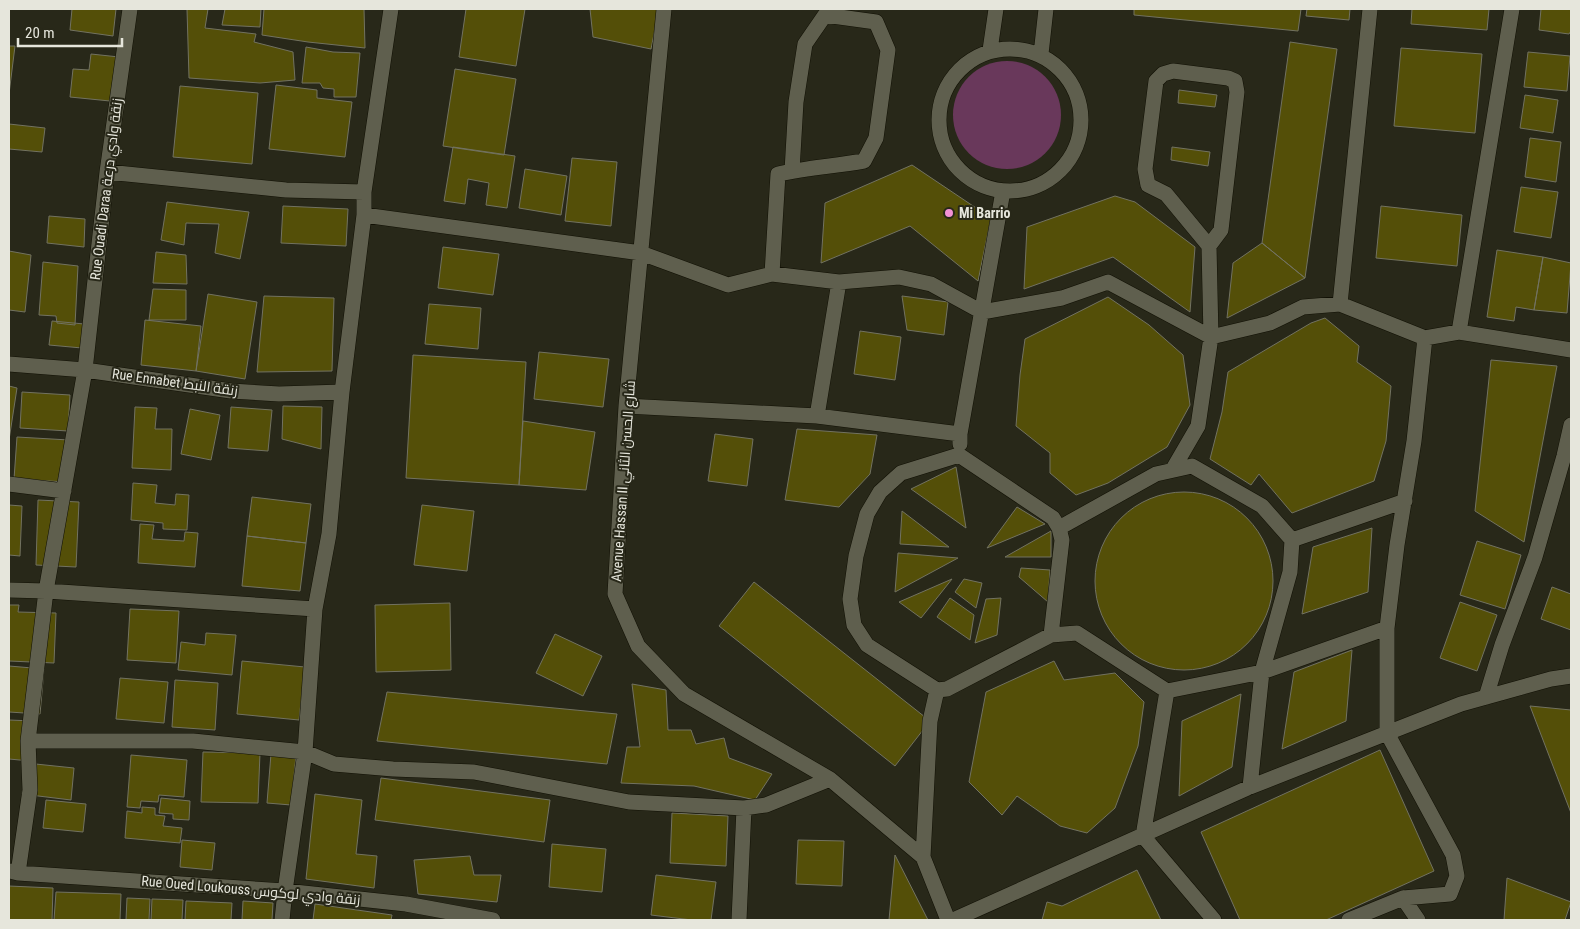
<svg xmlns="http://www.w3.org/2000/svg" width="1580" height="929" viewBox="0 0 1580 929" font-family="'Roboto Condensed',Cairo,sans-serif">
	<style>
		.green { fill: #69385b }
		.building { fill: #544f08; stroke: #727261 }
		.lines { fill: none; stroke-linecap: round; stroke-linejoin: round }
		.minor-casing { stroke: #111004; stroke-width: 16 }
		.minor { stroke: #5f5f4e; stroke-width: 15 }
		.poi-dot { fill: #f391d6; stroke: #282819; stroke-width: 2 }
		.labels { text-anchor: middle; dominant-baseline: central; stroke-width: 4; stroke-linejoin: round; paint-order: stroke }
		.street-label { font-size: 14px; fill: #e6e6dc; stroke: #282819 }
		.poi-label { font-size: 14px; font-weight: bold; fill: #e6e6dc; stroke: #282819; text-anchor: start }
	</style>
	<rect width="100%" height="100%" fill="#282819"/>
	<!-- green -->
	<path class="green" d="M953 115a54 54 0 1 1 108 0a54 54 0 1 1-108 0Z"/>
	<!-- building -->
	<path class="building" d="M72,9H116L113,36L70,30Z
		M187,9H208L205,28L256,34L254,42L293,52L295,80L260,83L189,78Z
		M225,9H261L260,27L222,25Z
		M264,9H364L365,48L308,42L262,35Z
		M466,9H525L516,66L459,57Z
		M590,9H659L651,49L593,37Z
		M1134,9H1301L1298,31L1134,15Z
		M1307,9H1350L1349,20L1306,16Z
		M1412,9H1489L1487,30L1411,24Z
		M1541,9H1571V31L1569,34L1539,30Z
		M1290,42L1337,49L1305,278L1262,243Z
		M9,46H15L9,94Z
		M306,47L333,52L360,53L356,97H334V89L323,88L320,83H302Z
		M1401,48L1482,54L1475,133L1394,126Z
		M1528,52L1570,56L1567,91L1524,87Z
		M91,54L119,57L110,101L70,97L73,69L89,70Z
		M455,69L516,79L504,155L443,146Z
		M276,85L317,90V98L352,102L345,157L269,149Z
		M180,86L258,93L252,164L173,157Z
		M1179,90L1217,95L1215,107L1178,103Z
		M1525,95L1558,100L1553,133L1520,128Z
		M9,124L45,128L42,152L9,149Z
		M1530,138L1561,142L1556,182L1525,177Z
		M453,147L515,156L507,208L486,205L489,183L468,179L465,204L444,201Z
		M1172,147L1210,152L1208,166L1171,160Z
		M572,158L617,162L611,226L565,221Z
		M912,165L991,218L978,281L910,226L821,263L825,203Z
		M525,169L567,176L561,215L519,208Z
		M1521,187L1558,192L1551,238L1514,232Z
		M1115,196L1135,202L1195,247L1190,312L1113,257L1024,289L1027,227Z
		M167,202L249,212L240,259L215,253L219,224L186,223L184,245L161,240Z
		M283,206L348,209L346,246L281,243Z
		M1381,206L1462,215L1457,266L1376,258Z
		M49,216L85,219L84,247L47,243Z
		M1262,243L1305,278L1227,318L1233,263Z
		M443,247L499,254L493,295L438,288Z
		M1497,250L1543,257L1534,310L1516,307L1514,321L1487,317Z
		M9,251L31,255L25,312L9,310Z
		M156,252L186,255L187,284L153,283Z
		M1543,257L1571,263L1567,313L1534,310Z
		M43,262L78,266L75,325L57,323L56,316L39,315Z
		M153,289L186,290V320H149Z
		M208,294L257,302L245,379L196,371Z
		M264,296L334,298L332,371L257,372Z
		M902,296L948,302L944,335L907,330Z
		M1108,297L1149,325L1183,355L1190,405L1167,447L1108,483L1076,495L1050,473V453L1016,426L1020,375L1025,339Z
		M429,304L481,308L478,349L425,344Z
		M1325,318L1359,346L1357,362L1391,386L1386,441L1374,481L1292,513L1259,474L1251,485L1210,459L1222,412L1228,372L1311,323Z
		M145,320L201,326L196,371L141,365Z
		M52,321L95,325L93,349L49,345Z
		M860,331L901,337L895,380L854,374Z
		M539,352L609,359L603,407L534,399Z
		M413,355L526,362L519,485L406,478Z
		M1491,360L1557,366L1524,542L1475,511Z
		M9,386L17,388L9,440Z
		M22,392L70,395L68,431L20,428Z
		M283,406L322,407L321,449L282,439Z
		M135,407L157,408L155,429H172L171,470L132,468Z
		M231,407L272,410L268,451L228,448Z
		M190,409L220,415L211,460L181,454Z
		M523,421L595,432L586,490L519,485Z
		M797,429L877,435L870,474L839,507L785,500Z
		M715,434L753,439L747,486L708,481Z
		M17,437L69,440L66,482L14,479Z
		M956,467L966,528L911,489Z
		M133,483L157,485L155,503L175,505L176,494L189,495L187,530L163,529V523L131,520Z
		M1095 581a89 89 0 1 1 178 0a89 89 0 1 1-178 0Z
		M252,497L311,504L306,543L247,536Z
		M38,500L79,502L76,567L36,565Z
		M9,505L22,506L20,556L9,555Z
		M422,505L474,511L467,571L414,565Z
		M1017,507L1045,524L987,548Z
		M902,511L949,547L900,544Z
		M140,524L154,525L152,539L184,541L185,532L198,533L195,567L138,563Z
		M1372,528L1368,592L1302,614L1313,547Z
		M1051,531V557H1005Z
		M247,536L306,543L300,591L242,586Z
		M1477,541L1521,555L1505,609L1460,595Z
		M898,553L958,558L895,592Z
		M1021,568L1050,570L1048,602L1019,577Z
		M952,579L921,618L899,602Z
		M964,579L982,583L976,608L955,592Z
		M754,582L930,721L895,766L719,626Z
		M1552,587L1571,594V630L1541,619Z
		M950,598L974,615L970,640L937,617Z
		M1001,598L997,635L975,643L986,599Z
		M1460,602L1497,615L1477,671L1440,658Z
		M450,603L451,670L376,672L375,605Z
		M9,605H19L18,612L56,613L54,663L9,661Z
		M130,609L179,611L176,663L127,660Z
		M206,633L236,635L232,675L178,670L181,642L205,645Z
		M555,634L602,656L583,696L536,673Z
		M1352,650L1346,721L1282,749L1294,672Z
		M242,661L305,667L299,720L237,714Z
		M1054,661L1064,680L1115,673L1144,702L1138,746L1115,808L1087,833L1060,826L1017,796L1002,815L969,782L986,692Z
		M9,666L44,669L40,714L9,712Z
		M120,678L168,682L164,723L116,719Z
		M175,680L218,683L215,730L172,727Z
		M632,684L666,690L668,730H691L696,744L724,738L729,758L772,774L755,800L694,786L621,783L627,747H640Z
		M387,692L617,714L607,764L377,741Z
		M1241,694L1232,767L1179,796L1182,721Z
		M1530,706L1571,710V813Z
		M9,720L33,721L30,761L9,759Z
		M1380,750L1434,871L1326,920H1240L1201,832Z
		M203,752L260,753L258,803L201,802Z
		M271,754L296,756L291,805L267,803Z
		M131,755L187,760L184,797L159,795L158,802L141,801L140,808L127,807Z
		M26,763L74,768L71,800L22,794Z
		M381,778L550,800L544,842L375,820Z
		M315,794L362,800L356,854L377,856L374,888L306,879Z
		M161,798L190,801L189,820L173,819V814L159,813Z
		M46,800L86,804L83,832L43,828Z
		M142,807L155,808V815L165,816L163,826L182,828L180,843L125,838L127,811L142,813Z
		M672,813L728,816L726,866L670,863Z
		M182,840L215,843L212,870L180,867Z
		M798,840L844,841L842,886L796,884Z
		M552,844L606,849L602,892L549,887Z
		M895,855L928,920H889Z
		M470,856L474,875H501L497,902L418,894L414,860Z
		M1137,870L1161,920H1042L1047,902L1062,906Z
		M656,875L716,882L711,920H692L651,915Z
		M1507,878L1571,902L1565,920H1504Z
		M9,886L53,888L52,920H9Z
		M56,892L121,894L120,920H54Z
		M127,898L150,899L149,920H126Z
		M152,899L183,900L182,920H151Z
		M186,901L232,903L231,920H185Z
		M243,901L273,903L272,920H242Z
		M315,904L392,915L391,920H313Z"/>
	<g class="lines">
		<!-- minor casing -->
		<g class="minor-casing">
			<path id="minor" d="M664,9L626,406L615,594L638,646L684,694L830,779L923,857L948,920
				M939 120a71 71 0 1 1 142 0a71 71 0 1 1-142 0Z
				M990,50L996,9
				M1041,54L1046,9
				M107,172L286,190L364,192
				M364,215L641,253L728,285L772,274L839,282L899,277L931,284L982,312L1062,298L1108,282L1211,337L1270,323L1303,307L1340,304L1425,338L1459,332L1571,350
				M772,274L778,174C806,168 835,166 864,161L876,138L888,50L876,22L825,15L805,44L796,102L792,171
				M1340,304L1370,9
				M1459,332L1512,9
				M9,364L85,370L231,391L279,394L342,392
				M626,406L817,416L960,434
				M817,416L839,282
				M960,444V434L1003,191
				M959,455L1053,518L1059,528L1062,540L1051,635L947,689L937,690L867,645L854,625L850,599L856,556L867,514L880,492L901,473Z
				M1173,469L1198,426L1211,337L1209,246L1166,194L1148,185L1145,169L1156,81L1163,74L1173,71L1228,78L1235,81L1237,92L1221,230L1209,246
				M9,484L64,491
				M1059,528L1156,474L1192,466L1262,506L1292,540L1290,572L1262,672L1167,691
				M1292,540L1405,501
				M9,590L46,591L315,609
				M1051,635L1077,633L1167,691L1143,836L1214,920
				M1486,697L1502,645L1535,557L1564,456L1571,425
				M28,741H193L305,752L334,764L393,769L474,772L629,802L744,808L766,805L830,779
				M1250,787L1262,672L1387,628
				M923,857L930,721L937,690
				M10,871L18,873L285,891L406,904L493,920
				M18,873L30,790L28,741L46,591L85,370L107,172L130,9
				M1403,898L1450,894L1457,876L1453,855L1387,733V628L1397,545L1414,441L1425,338
				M282,920L285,891L305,752L315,609L329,534L342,392L364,215V192L391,9
				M739,920L744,808
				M953,920L1250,787L1461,704L1551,679L1571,676
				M1349,920L1403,898L1418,920"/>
		</g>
		<!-- minor -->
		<use href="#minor" class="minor"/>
	</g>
	<!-- markers -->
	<circle class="poi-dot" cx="949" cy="213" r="5"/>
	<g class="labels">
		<!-- street labels -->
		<g class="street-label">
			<text transform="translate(106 189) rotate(-83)">Rue Ouadi Daraa زنقة وادي درعة</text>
			<text transform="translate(175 382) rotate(8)">Rue Ennabet زنقة النبط</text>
			<text transform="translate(623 481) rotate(-86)">Avenue Hassan II شارع الحسن الثاني</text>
			<text transform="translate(251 890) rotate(5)">Rue Oued Loukouss زنقة وادي لوكوس</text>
		</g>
		<!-- poi labels -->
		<g class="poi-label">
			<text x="959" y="213">Mi Barrio</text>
		</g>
	</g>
	<!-- border -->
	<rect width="1580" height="929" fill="none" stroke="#e6e6dc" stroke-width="20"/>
	<!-- scale -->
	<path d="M18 38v8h104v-8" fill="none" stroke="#e6e6dc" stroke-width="2.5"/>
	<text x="25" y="38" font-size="15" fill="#e6e6dc" stroke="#282819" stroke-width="4" paint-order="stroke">20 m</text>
</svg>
